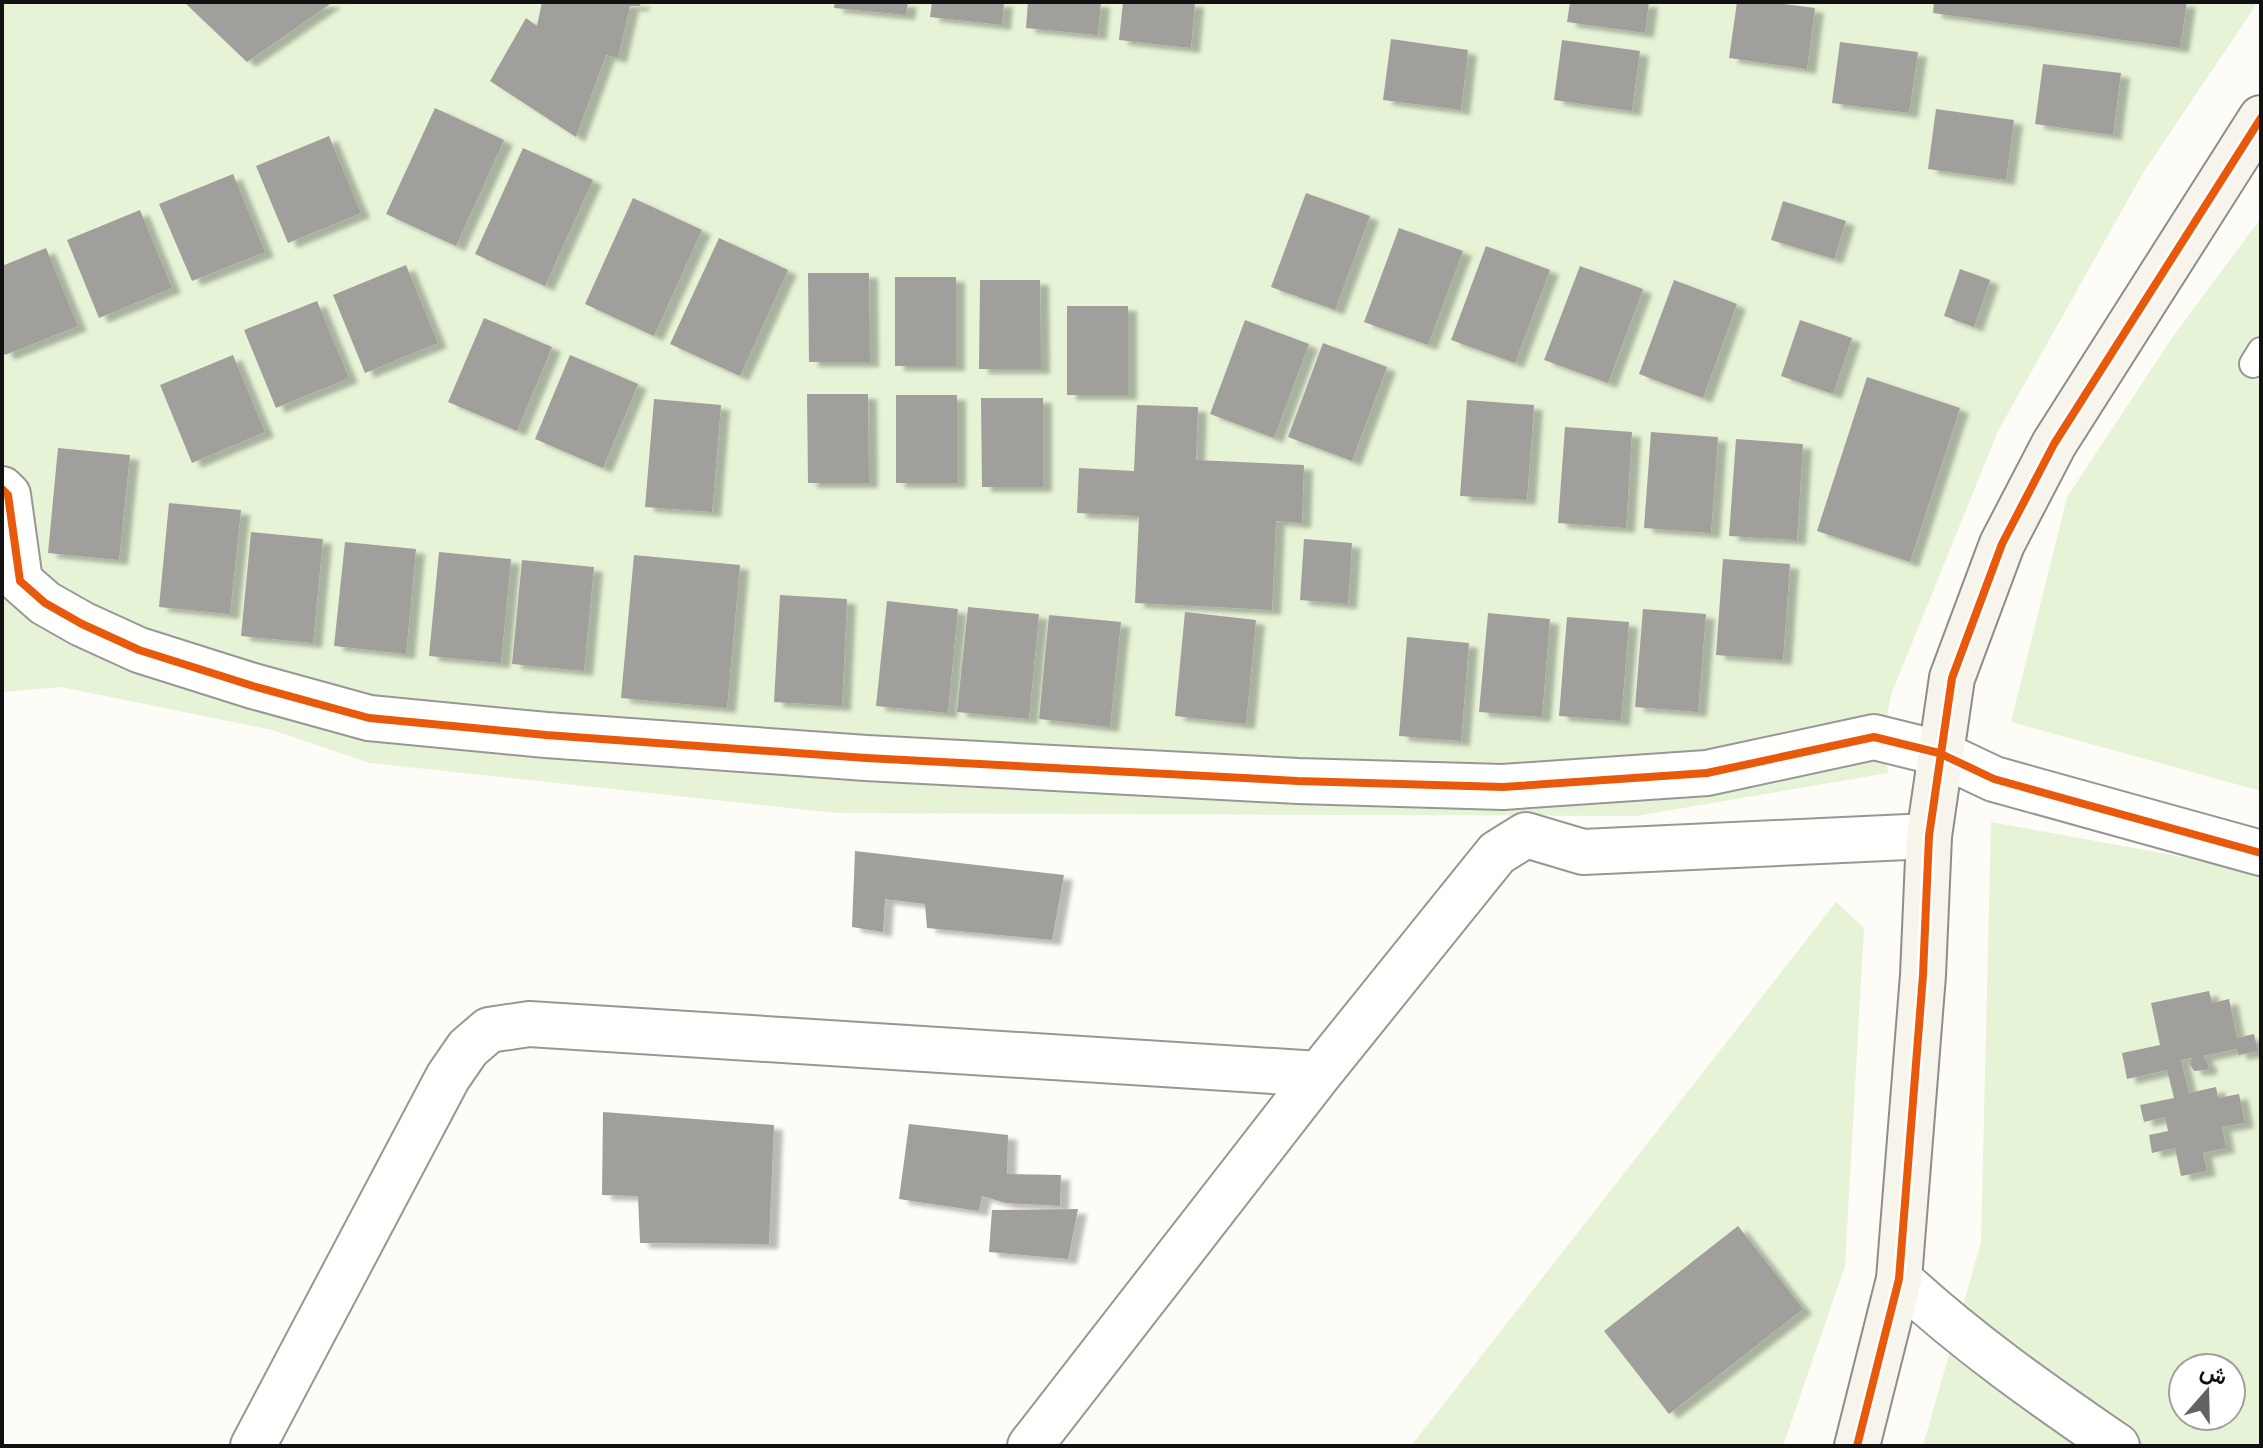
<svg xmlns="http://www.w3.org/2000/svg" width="2263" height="1448" viewBox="0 0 2263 1448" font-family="Spectral,Vazirmatn,serif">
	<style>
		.green { fill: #e7f3d7; fill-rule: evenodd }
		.building { fill: #a19f9c; filter: url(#shadow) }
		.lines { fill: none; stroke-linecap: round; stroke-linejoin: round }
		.lane-casing { stroke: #979795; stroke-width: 30 }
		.street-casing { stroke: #979795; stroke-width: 48 }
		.secondary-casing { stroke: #8e8d8b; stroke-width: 48 }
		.lane { stroke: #fffffe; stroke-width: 26 }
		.street { stroke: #fffffe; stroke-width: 44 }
		.secondary { stroke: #f6f4eb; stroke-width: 44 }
		.cycleway-casing { stroke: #fff; stroke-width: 13 }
		.cycleway { stroke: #e8590c; stroke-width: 8 }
	</style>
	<defs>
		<filter id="shadow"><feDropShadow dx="9" dy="5" stdDeviation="2" flood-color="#0004"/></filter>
	</defs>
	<rect width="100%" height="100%" fill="#fdfcf7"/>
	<!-- green -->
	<path class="green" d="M2,2H2258L2143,173L1998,431L1891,695L1883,738L1888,773L1636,816L837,813L370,763L272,730L61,687L2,692Z
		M2261,218V791L2011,722L2067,497L2174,335Z
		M1991,822L2261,871V1446H1923L1981,1242ZM2183,1368H2231V1416H2183Z
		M1836,902L1864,928L1845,1266L1783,1446H1411Z"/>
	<!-- building -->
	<path class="building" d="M184,2H333L247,62Z
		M542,2H641L640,6H630L618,58L606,55L576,137L490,81L526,18L537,26Z
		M835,2H908L906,15L834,8Z
		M932,2H1004L1002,25L930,17Z
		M1028,2H1101L1098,35L1026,28Z
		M1123,2H1195L1191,48L1119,40Z
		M1570,2H1649L1645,33L1567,22Z
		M1737,2H1768L1815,8L1807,69L1729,58Z
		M1934,2H2187L2180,48L1933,13Z
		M1391,39L1468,50L1461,110L1383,100Z
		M1562,40L1640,51L1632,111L1554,100Z
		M1840,42L1918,52L1909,113L1832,103Z
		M2043,64L2121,73L2113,135L2035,124Z
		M435,108L504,140L456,246L386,214Z
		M1936,109L2014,120L2006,180L1928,169Z
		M329,136L361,213L288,243L256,166Z
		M523,148L593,180L545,286L475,254Z
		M233,174L265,252L192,281L159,204Z
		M1306,193L1370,216L1335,310L1271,287Z
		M633,198L702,230L654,336L585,304Z
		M1783,201L1846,221L1834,259L1771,240Z
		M140,210L172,288L99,318L67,240Z
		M1399,228L1463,251L1428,345L1364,322Z
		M719,238L788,270L740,376L670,344Z
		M1486,246L1550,270L1515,363L1451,340Z
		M46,248L78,326L5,355L2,348V266Z
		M406,265L438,343L365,373L333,295Z
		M1580,266L1643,289L1608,383L1544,360Z
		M1960,269L1990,280L1974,327L1944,316Z
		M808,273H869L870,362H809Z
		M895,277H956V366H895Z
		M980,280H1040L1041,369H979Z
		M1674,280L1737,304L1703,398L1639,374Z
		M317,301L349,378L276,408L244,330Z
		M1067,306H1128V395H1067Z
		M484,318L552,347L517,431L448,402Z
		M1245,320L1309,344L1274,438L1210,414Z
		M1800,320L1852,338L1833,394L1781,376Z
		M1323,343L1387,367L1352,461L1288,437Z
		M233,355L265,432L192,463L160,385Z
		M570,355L638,384L603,468L535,439Z
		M1867,377L1960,408L1910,562L1817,531Z
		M807,394H868L869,483H808Z
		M896,395H957V483H896Z
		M981,398H1043V487H982Z
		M654,399L721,405L712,512L645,507Z
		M1467,400L1534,405L1527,500L1460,496Z
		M1137,405L1198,407L1196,460L1304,465L1302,523L1276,521L1272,610L1135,603L1139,516L1077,513L1079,468L1134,471Z
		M1565,427L1632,432L1626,528L1558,523Z
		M1651,432L1718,437L1711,533L1644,528Z
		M1736,439L1803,444L1797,540L1729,536Z
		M58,448L130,455L119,560L48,553Z
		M169,503L241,510L230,614L159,607Z
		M251,532L323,539L313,643L241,636Z
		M1304,539L1352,543L1348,604L1300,600Z
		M345,542L416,549L406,654L334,646Z
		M439,552L511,559L501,663L429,656Z
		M634,555L740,565L727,708L621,698Z
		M1723,559L1790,564L1783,660L1716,655Z
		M522,560L594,567L584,671L512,664Z
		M780,595L847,599L842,706L774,702Z
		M887,601L958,609L948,713L876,706Z
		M968,607L1039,614L1029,719L957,712Z
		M1643,609L1706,614L1698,712L1635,707Z
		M1185,612L1256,620L1246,724L1175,716Z
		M1488,613L1550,619L1542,717L1479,712Z
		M1049,615L1121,622L1110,727L1039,719Z
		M1567,617L1629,622L1621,721L1559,716Z
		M1407,637L1469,643L1461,741L1399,736Z
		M855,851L1064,875L1052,940L927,928L925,904L885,899L883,932L852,927Z
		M2209,991L2212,1003L2229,999L2237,1038L2254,1034L2258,1051L2238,1055L2237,1049L2203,1056L2209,1066L2207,1070L2194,1071L2190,1064L2192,1058L2181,1060L2189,1093L2216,1087L2218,1098L2239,1094L2245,1123L2222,1127L2226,1148L2203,1153L2207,1171L2181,1176L2175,1148L2152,1153L2149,1135L2168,1131L2165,1117L2144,1122L2140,1105L2174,1098L2167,1070L2127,1079L2122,1053L2160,1045L2151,1003Z
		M603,1112L774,1125L769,1244L640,1243L638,1196L602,1195Z
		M909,1124L1008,1135L1007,1174L1061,1175L1060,1206L1006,1203L982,1196L979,1211L899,1199Z
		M1078,1209L1068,1259L989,1252L992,1210Z
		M1738,1226L1803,1309L1669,1414L1604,1331Z"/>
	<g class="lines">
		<!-- lane casing -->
		<g class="lane-casing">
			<path id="lane" d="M2253,364L2261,351"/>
		</g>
		<!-- street casing -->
		<g class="street-casing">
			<path id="street" d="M2,489L8,495L20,581L45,603L82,624L139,650L253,686L369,718L546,735L866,758L1298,781L1503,787L1707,773L1874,737L1939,753L1994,779L2261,853
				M1899,1279C1967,1342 2041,1394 2117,1446
				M253,1446L448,1077L468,1048L489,1030L529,1024L1319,1074
				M1030,1446L1319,1074L1497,853L1526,835L1583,852L1929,836"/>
		</g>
		<!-- secondary casing -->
		<g class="secondary-casing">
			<path id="secondary" d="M1857,1446L1899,1279L1923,975L1929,836L1952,678L2002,544L2054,444L2261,118"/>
		</g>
		<!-- lane -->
		<use href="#lane" class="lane"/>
		<!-- street -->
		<use href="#street" class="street"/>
		<!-- secondary -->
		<use href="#secondary" class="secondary"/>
		<!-- cycleway casing -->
		<g class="cycleway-casing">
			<path id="cycleway" d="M2,489L8,495L20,581L45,603L82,624L139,650L253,686L369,718L546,735L866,758L1298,781L1503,787L1707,773L1874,737L1939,753L1994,779L2261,853
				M1857,1446L1899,1279L1923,975L1929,836L1952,678L2002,544L2054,444L2261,118"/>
		</g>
		<!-- cycleway -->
		<use href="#cycleway" class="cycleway"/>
	</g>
	<!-- border -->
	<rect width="2263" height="1448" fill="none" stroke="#111111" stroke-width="8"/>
	<!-- north arrow -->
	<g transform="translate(2207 1392) rotate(20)"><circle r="38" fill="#ffffff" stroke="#a0a0a0" stroke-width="2"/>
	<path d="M0-6L14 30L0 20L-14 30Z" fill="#646362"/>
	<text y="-12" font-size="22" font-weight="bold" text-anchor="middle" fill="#111111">ش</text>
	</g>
</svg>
